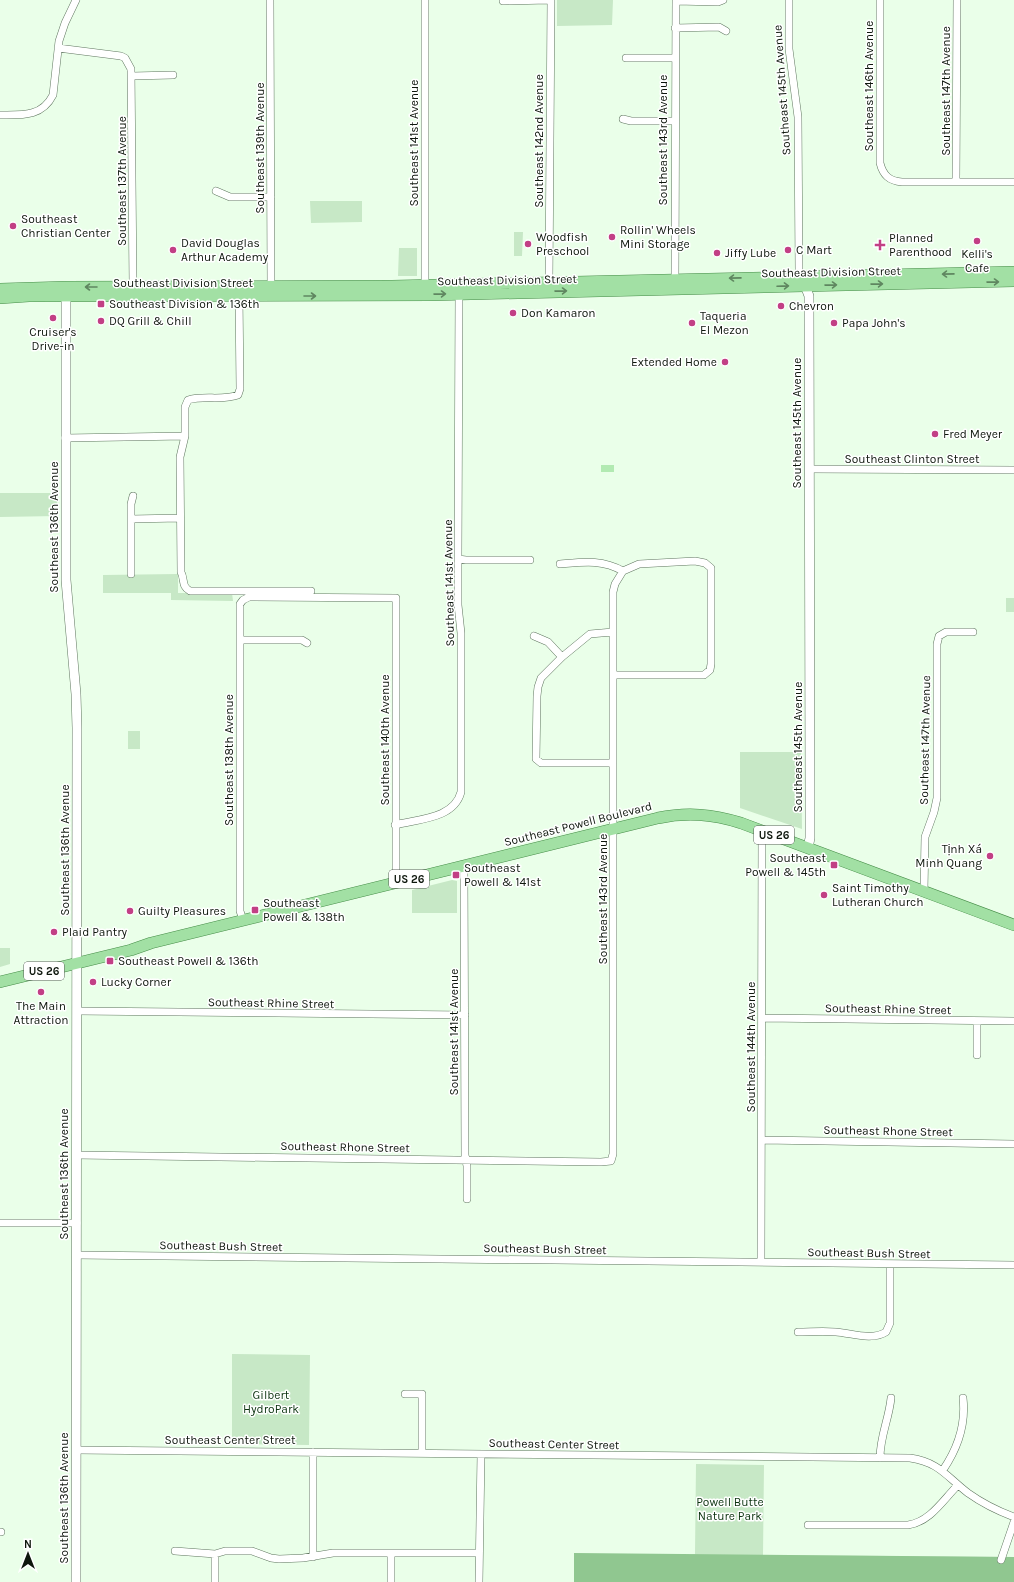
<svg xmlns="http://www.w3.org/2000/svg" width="1014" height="1582" viewBox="0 0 1014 1582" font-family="Karla,sans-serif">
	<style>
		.green { fill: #c7e8c6 }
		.forest { fill: #90c790 }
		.water { fill: #b2eab2 }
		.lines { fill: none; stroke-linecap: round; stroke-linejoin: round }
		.minor-casing { stroke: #5f765f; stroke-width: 8 }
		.tertiary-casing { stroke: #5f765f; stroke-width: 10 }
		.primary-casing { stroke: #468d48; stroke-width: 12 }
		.minor { stroke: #fff; stroke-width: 7 }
		.tertiary { stroke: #fff; stroke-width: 9 }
		.primary { stroke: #a2e0a4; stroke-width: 11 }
		.oneway { stroke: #5f8660 }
		.poi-dot { fill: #c23f85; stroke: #fff; stroke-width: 1.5 }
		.labels { text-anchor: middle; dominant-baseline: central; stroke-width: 3; stroke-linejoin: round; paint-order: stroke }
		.shield { fill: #fff; stroke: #565d56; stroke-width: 1 }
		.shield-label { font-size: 11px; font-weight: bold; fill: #0e170d }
		.street-label { font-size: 12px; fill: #0e170d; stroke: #fff }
		.poi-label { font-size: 12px; fill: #0e170d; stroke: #fff; text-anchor: start }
		.park-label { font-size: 12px; fill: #0b330f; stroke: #fff }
	</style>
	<rect width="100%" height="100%" fill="#eaffe9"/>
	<!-- green -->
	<path class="green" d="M557,0H613L612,25L557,26Z
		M310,201H362V222L311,223Z
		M514,232H523L522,256H514Z
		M399,248H417V276H398Z
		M0,493H57V516L0,517Z
		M178,574V593H232L233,601L171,600V593H103V575Z
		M1006,598H1014V612H1006Z
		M128,731H140V749H128Z
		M740,752H801L802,829L740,808Z
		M452,880L457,881V913H412V890Z
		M0,948H10V964L0,967Z
		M232,1354L310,1355L309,1445L232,1444Z
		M696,1464L764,1465L763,1555L1014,1557V1582H574L695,1554Z"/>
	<!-- forest -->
	<path class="forest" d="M574,1553L1014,1557V1582H574Z"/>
	<!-- water -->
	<path class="water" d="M614,465V472H601V465Z"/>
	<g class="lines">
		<!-- minor casing -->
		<g class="minor-casing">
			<path id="minor" d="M270,0L271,290
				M789,0V49L798,117L799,270L802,277
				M880,0V163C883,175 889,181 902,182H1014
				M503,1L548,0
				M676,1L718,2L723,0
				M675,28L719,27L726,31
				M58,48L121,56L125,58L131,69L133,286
				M626,58H675
				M132,76L173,75
				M0,115C22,115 42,117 53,95L59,41L65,23L76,0
				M623,119L631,121H674
				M956,182L957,0
				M216,191L230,197H271
				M675,280L676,0
				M549,282L551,0
				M425,285V0
				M239,295L240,389L238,395C222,401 204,395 188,400L185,407V436L180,457L181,572C185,580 181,586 190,591H311
				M65,438L185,436
				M809,469L1014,470
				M131,519L180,518
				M458,559L466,560H530
				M560,564C583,562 602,559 623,571L639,564L695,561L705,563L711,568V664L710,670L704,675H613
				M131,574V504L133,496
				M613,632L590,634L562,657L541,678L538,687L537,696L536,759L541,763H613
				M534,636L548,642L562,657
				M240,640H302L307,643
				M395,825C418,819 454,819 461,792V633L458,605V559L459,294
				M464,866L465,1155L467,1166V1199
				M924,891L925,837L934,812L937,798V644L939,636L946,632H973
				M243,920L240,911V604L243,600L249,597L396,598V883
				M77,1011L465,1015
				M762,1018L1014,1021
				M977,1021V1055
				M762,1140L1014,1144
				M76,1155L601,1162L611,1161L613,1154V592L615,584L623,571
				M0,1223H77
				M76,1255L1014,1265
				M761,1262L762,831
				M798,1332C810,1332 823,1331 836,1332C851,1333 872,1341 886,1332L890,1323V1264
				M405,1394H422V1453
				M76,1450L910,1458C939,1462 947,1477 968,1493C982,1503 998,1511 1014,1517
				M313,1452V1557
				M880,1458C880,1436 889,1419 891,1398
				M943,1470C958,1448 966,1424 963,1398
				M808,1525H908C930,1522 943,1500 958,1485
				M0,1532H1
				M175,1551L215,1554L225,1551H252L271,1558L279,1559L303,1558L333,1553H479
				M391,1553V1582
				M1001,1560L1014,1522
				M215,1582V1554
				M479,1582L481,1454"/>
		</g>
		<!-- tertiary casing -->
		<g class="tertiary-casing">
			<path id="tertiary" d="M803,280L809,296L810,793V838L808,848
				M66,290V580L76,694L77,728L76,1582"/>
		</g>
		<!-- primary casing -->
		<g class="primary-casing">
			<path id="primary" d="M0,289L66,287L392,286L1014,272
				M0,298L29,296L432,295L1014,281
				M0,982L131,950L151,943L658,818C687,812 712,814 741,823L1014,925"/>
		</g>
		<!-- minor -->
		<use href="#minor" class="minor"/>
		<!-- tertiary -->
		<use href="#tertiary" class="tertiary"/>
		<!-- primary -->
		<use href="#primary" class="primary"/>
	</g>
	<!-- one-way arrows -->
	<defs><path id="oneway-shaft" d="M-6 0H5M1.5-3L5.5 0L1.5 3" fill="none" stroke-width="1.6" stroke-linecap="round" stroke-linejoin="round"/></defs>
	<g class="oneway">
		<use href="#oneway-shaft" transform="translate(948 274) rotate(179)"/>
		<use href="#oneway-shaft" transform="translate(735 278) rotate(179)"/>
		<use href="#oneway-shaft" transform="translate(993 282) rotate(-1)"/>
		<use href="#oneway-shaft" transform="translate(877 284) rotate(-1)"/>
		<use href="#oneway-shaft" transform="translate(831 285) rotate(-1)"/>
		<use href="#oneway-shaft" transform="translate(783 286) rotate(-2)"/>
		<use href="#oneway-shaft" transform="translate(91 287) rotate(180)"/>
		<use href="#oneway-shaft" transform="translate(561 291) rotate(-1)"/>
		<use href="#oneway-shaft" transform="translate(440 294) rotate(-1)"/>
		<use href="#oneway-shaft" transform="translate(310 296)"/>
	</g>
	<!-- markers -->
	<g class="poi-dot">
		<circle cx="13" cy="226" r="4"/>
		<circle cx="612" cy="237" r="4"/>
		<circle cx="977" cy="241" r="4"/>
		<circle cx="528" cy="244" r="4"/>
		<path d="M878 239h4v4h4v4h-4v4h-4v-4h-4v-4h4z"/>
		<circle cx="173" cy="250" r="4"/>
		<circle cx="788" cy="250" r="4"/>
		<circle cx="717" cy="253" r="4"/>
		<rect x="97" y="300" width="8" height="8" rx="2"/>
		<circle cx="781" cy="306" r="4"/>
		<circle cx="513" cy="313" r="4"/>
		<circle cx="53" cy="318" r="4"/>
		<circle cx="101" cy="321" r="4"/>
		<circle cx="692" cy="323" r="4"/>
		<circle cx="834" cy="323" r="4"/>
		<circle cx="725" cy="362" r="4"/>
		<circle cx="935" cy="434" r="4"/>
		<circle cx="990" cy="856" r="4"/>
		<rect x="830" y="861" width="8" height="8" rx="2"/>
		<rect x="452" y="871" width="8" height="8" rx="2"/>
		<circle cx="824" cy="895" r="4"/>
		<rect x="251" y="906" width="8" height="8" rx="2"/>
		<circle cx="130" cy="911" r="4"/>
		<circle cx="54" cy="932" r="4"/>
		<rect x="106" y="957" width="8" height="8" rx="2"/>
		<circle cx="93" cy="982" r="4"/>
		<circle cx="41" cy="992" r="4"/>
	</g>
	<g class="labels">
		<!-- shield labels -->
		<g class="shield">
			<rect x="754" y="826" width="40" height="18" rx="3"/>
			<rect x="389" y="870" width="40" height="18" rx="3"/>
			<rect x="24" y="962" width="40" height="18" rx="3"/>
		</g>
		<g class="shield-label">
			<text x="774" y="835">US 26</text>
			<text x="409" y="879">US 26</text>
			<text x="44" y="971">US 26</text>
		</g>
		<!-- street labels -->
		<g class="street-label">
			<text transform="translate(869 86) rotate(-90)">Southeast 146th Avenue</text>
			<text transform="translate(782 90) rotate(-94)">Southeast 145th Avenue</text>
			<text transform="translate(946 91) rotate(-90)">Southeast 147th Avenue</text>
			<text transform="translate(663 140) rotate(-90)">Southeast 143rd Avenue</text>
			<text transform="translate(539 141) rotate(-90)">Southeast 142nd Avenue</text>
			<text transform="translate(414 143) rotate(-90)">Southeast 141st Avenue</text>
			<text transform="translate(260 148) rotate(-90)">Southeast 139th Avenue</text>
			<text transform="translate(122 181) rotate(-90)">Southeast 137th Avenue</text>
			<text transform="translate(831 272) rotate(-1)">Southeast Division Street</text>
			<text transform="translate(507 280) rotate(-1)">Southeast Division Street</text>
			<text x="183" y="283">Southeast Division Street</text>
			<text transform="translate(797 423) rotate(-90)">Southeast 145th Avenue</text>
			<text x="912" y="459">Southeast Clinton Street</text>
			<text transform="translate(54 527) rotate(-90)">Southeast 136th Avenue</text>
			<text transform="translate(449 583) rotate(-91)">Southeast 141st Avenue</text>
			<text transform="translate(385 740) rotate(-90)">Southeast 140th Avenue</text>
			<text transform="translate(925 740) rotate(-89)">Southeast 147th Avenue</text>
			<text transform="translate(798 747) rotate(-90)">Southeast 145th Avenue</text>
			<text transform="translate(229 760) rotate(-90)">Southeast 138th Avenue</text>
			<text transform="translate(578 824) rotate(-14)">Southeast Powell Boulevard</text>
			<text transform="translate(65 850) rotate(-90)">Southeast 136th Avenue</text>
			<text transform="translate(603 899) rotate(-90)">Southeast 143rd Avenue</text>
			<text transform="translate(271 1003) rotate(1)">Southeast Rhine Street</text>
			<text transform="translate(888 1009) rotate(1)">Southeast Rhine Street</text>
			<text transform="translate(454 1032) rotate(-90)">Southeast 141st Avenue</text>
			<text transform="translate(751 1047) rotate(-90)">Southeast 144th Avenue</text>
			<text transform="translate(888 1131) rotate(1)">Southeast Rhone Street</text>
			<text transform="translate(345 1147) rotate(1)">Southeast Rhone Street</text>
			<text transform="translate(64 1174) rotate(-90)">Southeast 136th Avenue</text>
			<text transform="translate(221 1246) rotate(1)">Southeast Bush Street</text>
			<text transform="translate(545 1249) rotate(1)">Southeast Bush Street</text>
			<text transform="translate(869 1253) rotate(1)">Southeast Bush Street</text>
			<text x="230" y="1440">Southeast Center Street</text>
			<text transform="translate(554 1444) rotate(1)">Southeast Center Street</text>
			<text transform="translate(64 1498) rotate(-90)">Southeast 136th Avenue</text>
		</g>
		<!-- poi labels -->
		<g class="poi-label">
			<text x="21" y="219">Southeast<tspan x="21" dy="14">Christian Center</tspan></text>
			<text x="620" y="230">Rollin' Wheels<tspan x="620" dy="14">Mini Storage</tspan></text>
			<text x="536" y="237">Woodfish<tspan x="536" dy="14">Preschool</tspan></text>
			<text x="889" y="238">Planned<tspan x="889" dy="14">Parenthood</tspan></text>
			<text x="181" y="243">David Douglas<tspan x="181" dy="14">Arthur Academy</tspan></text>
			<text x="796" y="250">C Mart</text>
			<text x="725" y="253">Jiffy Lube</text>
			<text x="977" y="254" text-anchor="middle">Kelli's<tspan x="977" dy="14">Cafe</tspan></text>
			<text x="109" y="304">Southeast Division &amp; 136th</text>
			<text x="789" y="306">Chevron</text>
			<text x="521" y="313">Don Kamaron</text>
			<text x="700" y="316">Taqueria<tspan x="700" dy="14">El Mezon</tspan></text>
			<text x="109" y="321">DQ Grill &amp; Chill</text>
			<text x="842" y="323">Papa John's</text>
			<text x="53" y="332" text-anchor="middle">Cruiser's<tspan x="53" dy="14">Drive-in</tspan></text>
			<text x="717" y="362" text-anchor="end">Extended Home</text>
			<text x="943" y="434">Fred Meyer</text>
			<text x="982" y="849" text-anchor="end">Tịnh Xá<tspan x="982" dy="14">Minh Quang</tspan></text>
			<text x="826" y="858" text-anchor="end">Southeast<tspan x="826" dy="14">Powell &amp; 145th</tspan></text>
			<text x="464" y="868">Southeast<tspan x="464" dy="14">Powell &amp; 141st</tspan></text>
			<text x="832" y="888">Saint Timothy<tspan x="832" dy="14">Lutheran Church</tspan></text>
			<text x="263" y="903">Southeast<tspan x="263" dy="14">Powell &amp; 138th</tspan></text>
			<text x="138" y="911">Guilty Pleasures</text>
			<text x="62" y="932">Plaid Pantry</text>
			<text x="118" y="961">Southeast Powell &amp; 136th</text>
			<text x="101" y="982">Lucky Corner</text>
			<text x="41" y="1006" text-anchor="middle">The Main<tspan x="41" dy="14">Attraction</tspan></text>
		</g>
		<!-- park labels -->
		<g class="park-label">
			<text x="271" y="1395">Gilbert<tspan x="271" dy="14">HydroPark</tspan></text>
			<text x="730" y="1502">Powell Butte<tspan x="730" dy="14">Nature Park</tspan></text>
		</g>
	</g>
	<!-- north arrow -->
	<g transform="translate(28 1554)" stroke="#ffffff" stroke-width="3" paint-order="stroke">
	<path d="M0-3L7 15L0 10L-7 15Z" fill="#0e170d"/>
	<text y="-6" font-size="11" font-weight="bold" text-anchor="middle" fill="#0e170d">N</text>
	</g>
</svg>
